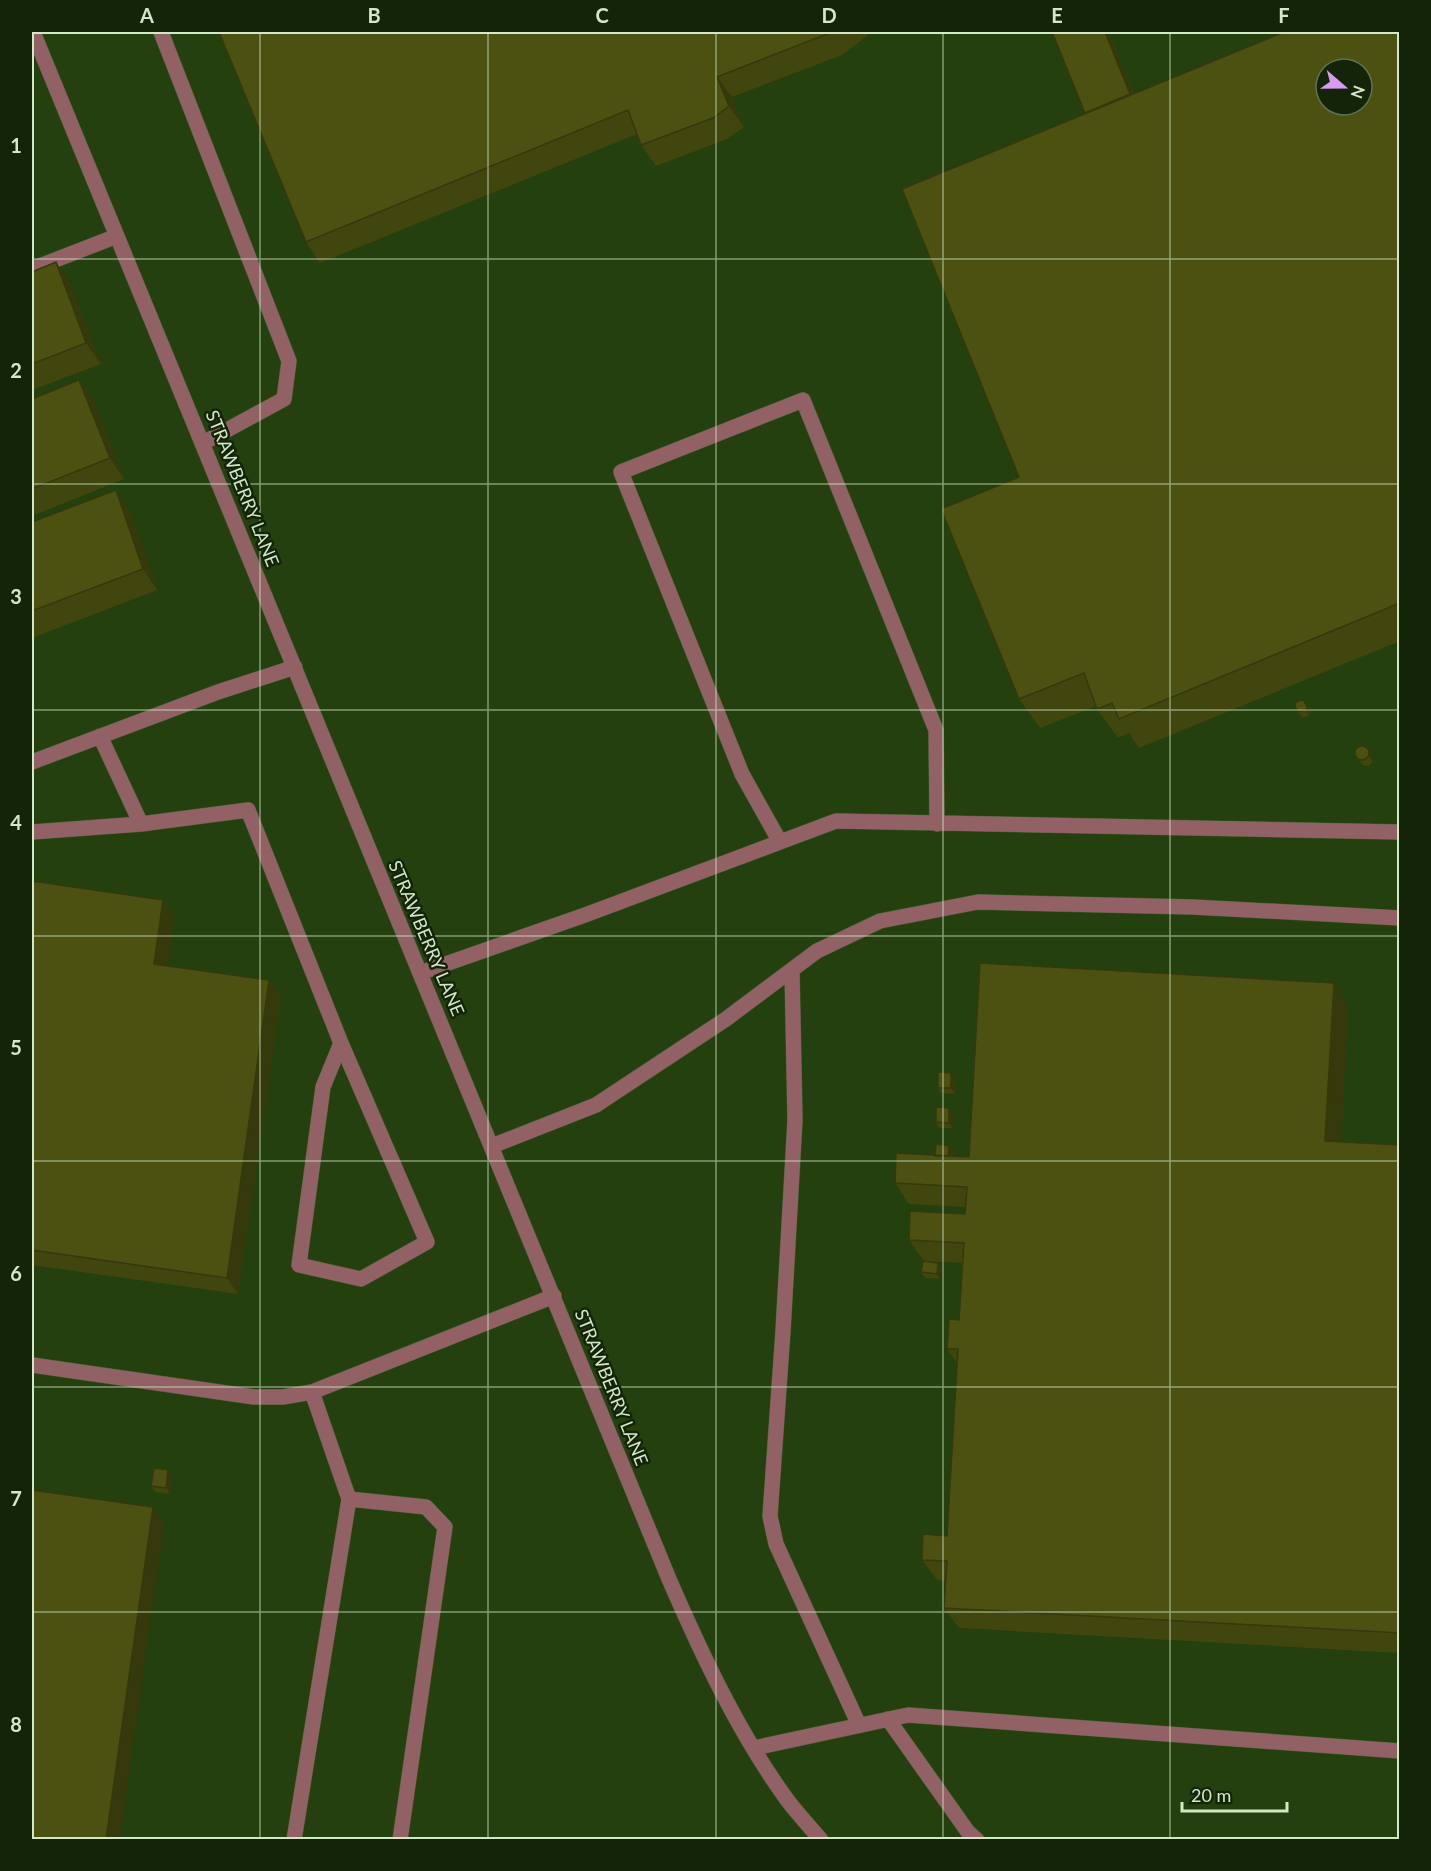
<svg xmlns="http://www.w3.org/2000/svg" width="1431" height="1871" viewBox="0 0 1431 1871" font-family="Lato,sans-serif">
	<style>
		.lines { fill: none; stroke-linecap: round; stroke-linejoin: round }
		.minor-casing { stroke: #435e30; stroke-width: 16 }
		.minor { stroke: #926165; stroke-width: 15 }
		.wall { fill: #41460f }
		.shaded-wall { fill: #35390c }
		.building { fill: #4c5111; stroke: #35390c; stroke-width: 1.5; fill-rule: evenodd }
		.grid { fill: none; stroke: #d2e8c6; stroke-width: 1.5; stroke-opacity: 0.55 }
		.labels { text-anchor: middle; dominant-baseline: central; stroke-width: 5; stroke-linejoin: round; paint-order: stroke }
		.street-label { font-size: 18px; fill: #d2e8c6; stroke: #142409 }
		.neatline { fill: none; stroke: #d2e8c6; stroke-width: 2 }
		.grid-label { font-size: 20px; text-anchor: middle; font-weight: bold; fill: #d2e8c6 }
	</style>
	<rect width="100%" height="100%" fill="#24400f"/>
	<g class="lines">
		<!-- minor casing -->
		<g class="minor-casing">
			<path id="minor" d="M33,32L669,1579C702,1655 739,1734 788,1801C798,1814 810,1827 821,1840
				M161,32L289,361L284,399L203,443
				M32,269L117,236
				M100,736L141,824L248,810L341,1043L427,1242L361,1279L299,1265L323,1087L341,1043
				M32,762L218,692L295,667
				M32,832L141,824
				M780,842L742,774L621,472L803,400L936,730L937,824
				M792,970L795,1120L783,1331L770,1516L776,1544L859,1725
				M420,973L585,915L836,821L1400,832
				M492,1146L596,1105L726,1019L817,951L880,921L978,902L1193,907L1400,918
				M32,1365L254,1397H283L312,1392L554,1296
				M349,1499L426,1507L445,1527L400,1840
				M888,1719L968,1832L977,1840
				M754,1748L908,1715L1400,1751
				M294,1840L349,1499L312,1392"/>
		</g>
		<!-- minor -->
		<use href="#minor" class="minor"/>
	</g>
	<!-- wall -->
	<path class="wall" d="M219,32H872L842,55L732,97L744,127L727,139L656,166L641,145L637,134L320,263L306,242Z
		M1109,32L1134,94L1400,32V641L1139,748L1129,733L1118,738L1097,709L1096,706L1040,728L1019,699V477L1085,114V113Z
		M32,272L70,283L101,364L32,390Z
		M79,380L94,401L124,479L32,516V399Z
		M130,511L157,590L32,638V522Z
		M1308,707L1311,712L1309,716L1302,717L1298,712Z
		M1355,755L1373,756V762L1368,766L1363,765Z
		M32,881L163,900L174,916L167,966L269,980L281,996L238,1294L32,1265Z
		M1348,1004L1341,1142L1400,1145V1653L959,1628L944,1608L946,1581L937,1580L922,1560L947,1536L957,1363L947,1349L959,1320L963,1263L924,1261L909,1240L965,1214V1207L909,1204L895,1183L949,1146L953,1151L952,1156L969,1157Z
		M955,1078V1094L941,1093L938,1088Z
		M953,1114V1128H939L936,1122Z
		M938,1263L942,1269L940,1279L925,1278L921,1272Z
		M172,1476L170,1494L155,1492L151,1486Z"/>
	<!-- shaded-wall -->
	<path class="shaded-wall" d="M1105,32H1109L1138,105L1130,94Z
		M717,77L732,97L744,127L729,106Z
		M56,262L70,283L101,364L86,343Z
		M79,380L94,401L124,479L110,458Z
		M116,490L130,511L157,590L143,569Z
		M1304,701L1311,712L1309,716L1306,710Z
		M1370,750L1373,756V762L1369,756Z
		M163,900L174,916L165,980L154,964Z
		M269,980L281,996L238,1294L227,1278Z
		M1334,983L1348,1004L1340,1162L1325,1141Z
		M951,1073L955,1078V1094L951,1088Z
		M949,1108L953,1114V1128L949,1123Z
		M949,1146L953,1151L951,1165L947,1159Z
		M938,1263L942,1269L940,1279L937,1274Z
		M168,1470L172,1476L170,1494L166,1488Z
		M153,1507L164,1523L120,1839H106Z"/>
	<!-- building -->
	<path class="building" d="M219,32H830L827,34L717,77L729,106L713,118L641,145L628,110L306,242Z
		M1052,32H1105L1130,94L1085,113Z
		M1284,32H1400V603L1119,719L1112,703L1097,709L1084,673L1019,699L941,509L1019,477L902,189ZM1326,69H1362V105H1326Z
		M56,262L86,343L32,364V272Z
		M79,380L110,458L32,489V399Z
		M116,490L143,569L32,611V522Z
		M1301,700L1304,701L1307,706L1306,710L1298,712L1295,706L1296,702Z
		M1355 753a7 7 0 1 1 14 0a7 7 0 1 1-14 0Z
		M32,881L163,900L154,964L269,980L227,1278L32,1250Z
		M980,963L1334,983L1325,1141L1400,1145V1633L944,1608L947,1561L922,1560L923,1534L947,1536L958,1349H947L949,1319L959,1320L964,1243L909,1240L910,1211L965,1214L967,1187L895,1183L896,1153L969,1157Z
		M938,1072L951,1073V1088H938Z
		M936,1107L949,1108V1123L936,1122Z
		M936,1144L949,1146L948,1156H935Z
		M923,1261L938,1263L937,1274L921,1272Z
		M154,1468L168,1470L166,1488L151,1486Z
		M32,1490L153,1507L106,1839H32Z"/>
	<!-- grid -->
	<path class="grid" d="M260,32V1840M488,32V1840M716,32V1840M943,32V1840M1170,32V1840M32,259H1400M32,484H1400M32,710H1400M32,936H1400M32,1161H1400M32,1387H1400M32,1612H1400"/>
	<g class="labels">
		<!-- street labels -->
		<g class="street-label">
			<text transform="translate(243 488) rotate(68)">STRAWBERRY LANE</text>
			<text transform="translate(427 938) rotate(67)">STRAWBERRY LANE</text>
			<text transform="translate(612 1387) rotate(68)">STRAWBERRY LANE</text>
		</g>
	</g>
	<!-- border -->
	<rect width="1431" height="1871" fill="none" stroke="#142409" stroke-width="66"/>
	<!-- north arrow -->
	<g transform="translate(1344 87) rotate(110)"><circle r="28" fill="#142409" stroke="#607255" stroke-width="1.5"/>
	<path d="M0-4.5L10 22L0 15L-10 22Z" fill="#d99af7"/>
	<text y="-9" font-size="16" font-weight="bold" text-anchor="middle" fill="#d2e8c6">N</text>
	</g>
	<!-- scale -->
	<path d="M1182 1802v9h105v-9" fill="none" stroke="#d2e8c6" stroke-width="3"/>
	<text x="1191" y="1802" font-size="18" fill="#d2e8c6" stroke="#142409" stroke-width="4.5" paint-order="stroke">20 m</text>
	<rect x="33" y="33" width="1365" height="1805" class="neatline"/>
	<g class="grid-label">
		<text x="147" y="23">A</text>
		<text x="374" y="23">B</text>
		<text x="602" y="23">C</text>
		<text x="829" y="23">D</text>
		<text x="1057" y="23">E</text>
		<text x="1284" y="23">F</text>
		<text x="16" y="153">1</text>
		<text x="16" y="378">2</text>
		<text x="16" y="604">3</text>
		<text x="16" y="830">4</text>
		<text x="16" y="1055">5</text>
		<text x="16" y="1281">6</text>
		<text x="16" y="1506">7</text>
		<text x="16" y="1732">8</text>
	</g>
</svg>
